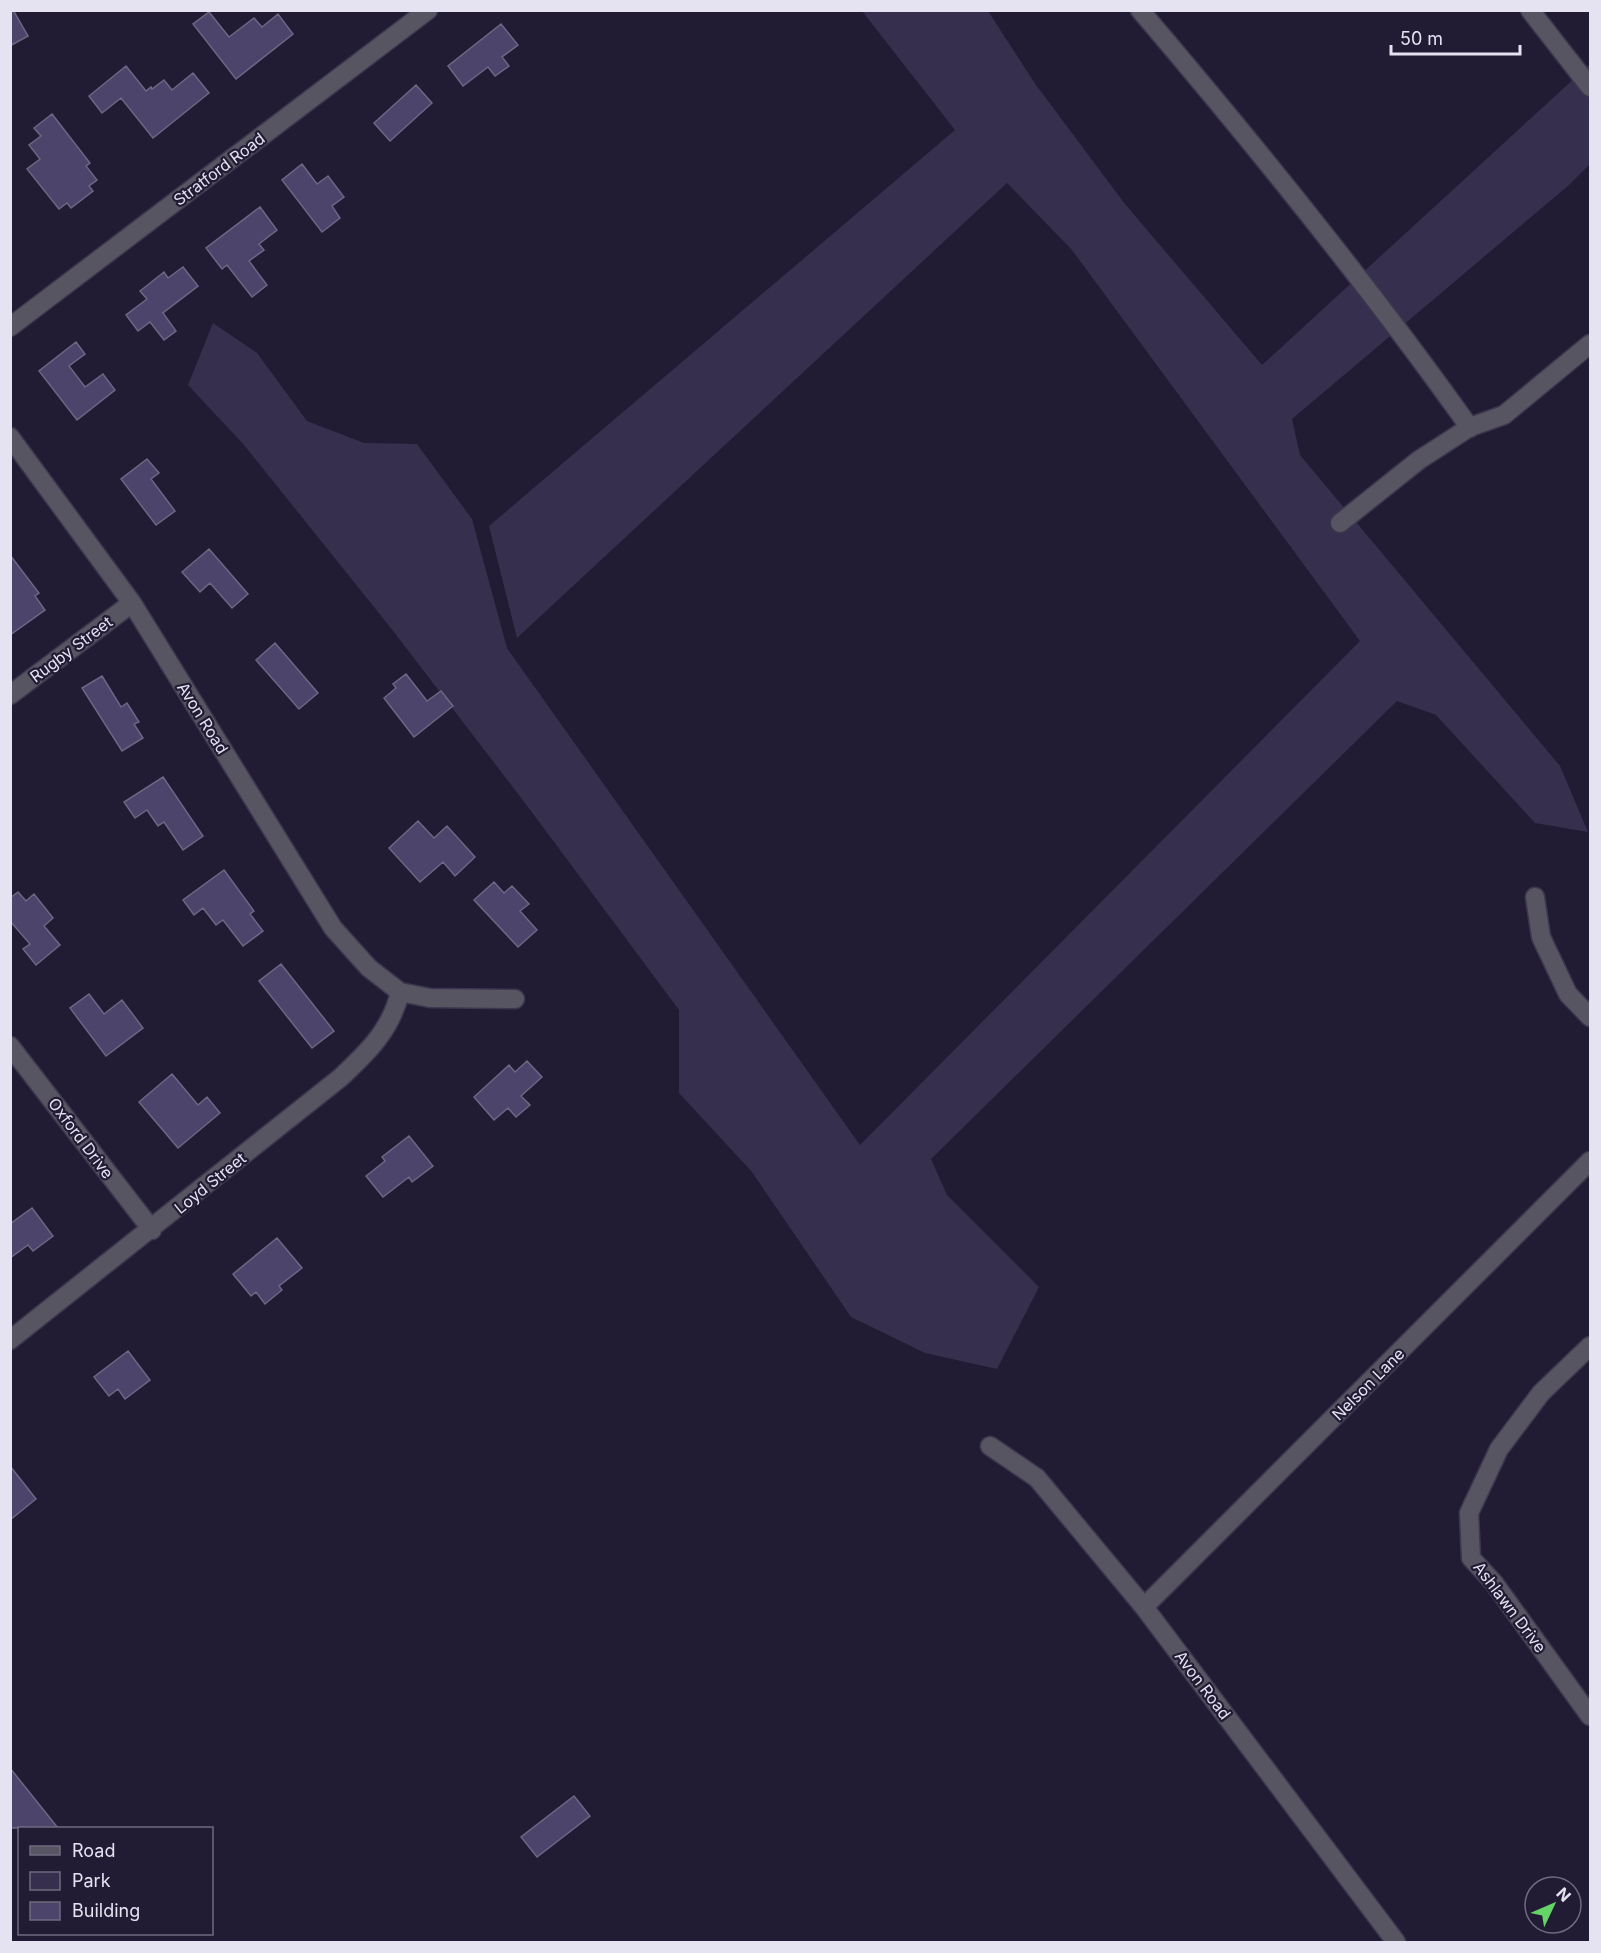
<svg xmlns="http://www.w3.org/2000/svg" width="1601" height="1953" viewBox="0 0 1601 1953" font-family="Inter,sans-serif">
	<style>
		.green { fill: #372f4e }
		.building { fill: #4d446b; stroke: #6d6784; stroke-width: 1.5 }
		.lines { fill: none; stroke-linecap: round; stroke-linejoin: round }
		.minor-casing { stroke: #3c374e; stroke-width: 21 }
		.minor { stroke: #575561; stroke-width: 18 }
		.labels { text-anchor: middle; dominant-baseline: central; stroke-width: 4.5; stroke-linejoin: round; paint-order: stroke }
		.street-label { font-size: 16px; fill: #e5e2f2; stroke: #211b33 }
	</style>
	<rect width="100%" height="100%" fill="#211b33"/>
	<!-- green -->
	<path class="green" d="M862,11H988L1036,85L1125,204L1262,365L1590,64V164L1569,185L1292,419L1300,455L1560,766L1588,832L1535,823L1436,715L1397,701L931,1159L947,1195L1039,1287L997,1369L925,1353L851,1317L752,1172L679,1093V1010L525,803L390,627L244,445L188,385L213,323L257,353L307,421L364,443L417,444L472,519L507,648L860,1145L1360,641L1072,250L1007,183L517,638L489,526L955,130Z"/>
	<!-- building -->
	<path class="building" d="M10,10H13L28,36L10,46Z
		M209,12L229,37L254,18L262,27L278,14L293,34L236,79L193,24Z
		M501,24L518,45L502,57L509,66L495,76L488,67L463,86L448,66Z
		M126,66L146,91L151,87L152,89L164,80L172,90L193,73L209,93L153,138L121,98L102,113L89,96Z
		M416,85L432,103L390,141L374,123Z
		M52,114L90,163L86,166L97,180L89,186L93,191L71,208L67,203L59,209L27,169L40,159L29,145L41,136L34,128Z
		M302,164L317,184L328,176L344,197L332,206L340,218L322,232L282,180Z
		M260,207L277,230L259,244L264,250L249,261L267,285L252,297L227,265L222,269L206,248Z
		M183,267L198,286L163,313L176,331L164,340L150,322L138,331L126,315L147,299L140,291L164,272L168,278Z
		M76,342L85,354L69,366L85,387L103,374L115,390L77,420L39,371Z
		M147,459L159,473L151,479L175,511L156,525L121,479Z
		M209,549L248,594L232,608L210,583L200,592L182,572Z
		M10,555L39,593L35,596L45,610L10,635Z
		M275,643L318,693L299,709L256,660Z
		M406,674L427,701L441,691L453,706L414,737L384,698L396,688L393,684Z
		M102,676L121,707L127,703L139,722L134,724L143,738L122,751L82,688Z
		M163,777L203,836L183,850L164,822L158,826L147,810L135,818L124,802Z
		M418,821L434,838L447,826L475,857L455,876L443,862L420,882L389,848Z
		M224,870L254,911L250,914L263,931L243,946L223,920L216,925L203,908L194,915L183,900Z
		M494,882L504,893L512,886L529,904L520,911L537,930L518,947L474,900Z
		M18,892L26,901L34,894L53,918L44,926L60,945L36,965L23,949L30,944L10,921V898Z
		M281,964L334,1031L312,1048L259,981Z
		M89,994L104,1014L122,1000L143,1028L106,1056L70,1008Z
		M527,1061L542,1077L521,1096L530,1105L516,1117L508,1108L494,1120L474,1097L509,1065L515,1072Z
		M172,1074L198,1105L207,1097L220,1113L178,1148L139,1102Z
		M409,1136L433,1166L412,1182L409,1177L383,1197L366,1176L385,1161L382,1157Z
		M32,1208L53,1236L33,1251L28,1245L10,1258V1224Z
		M277,1238L302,1268L279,1286L282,1290L265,1304L256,1292L251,1296L233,1274Z
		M128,1351L150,1380L125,1399L118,1389L109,1396L94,1377Z
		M10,1466L36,1499L10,1520Z
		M10,1768L58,1828H10Z
		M574,1796L590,1816L537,1857L521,1837Z"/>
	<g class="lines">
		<!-- minor casing -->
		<g class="minor-casing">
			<path id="minor" d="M1140,10C1255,145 1367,283 1470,428
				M1530,10L1590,87
				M10,327L428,10
				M10,437L132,603L333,928L369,968L400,992C391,1030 368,1052 340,1078L10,1340
				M1340,523L1419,460L1470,427L1504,415L1590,344
				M10,695L132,603
				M1535,897L1541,937L1568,994L1590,1017
				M400,992L430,998L515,999
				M10,1046L152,1230
				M1590,1346L1541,1393L1499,1449L1469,1513L1471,1558L1494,1583L1590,1716
				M990,1446L1037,1478L1144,1607L1396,1942
				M1144,1607L1590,1161"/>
		</g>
		<!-- minor -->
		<use href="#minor" class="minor"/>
	</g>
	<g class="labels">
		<!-- street labels -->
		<g class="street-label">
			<text transform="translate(219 169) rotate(-37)">Stratford Road</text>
			<text transform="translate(71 649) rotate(-37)">Rugby Street</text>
			<text transform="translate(203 718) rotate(58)">Avon Road</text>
			<text transform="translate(81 1138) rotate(53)">Oxford Drive</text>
			<text transform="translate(210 1183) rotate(-39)">Loyd Street</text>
			<text transform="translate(1368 1384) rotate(-45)">Nelson Lane</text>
			<text transform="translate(1510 1607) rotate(53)">Ashlawn Drive</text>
			<text transform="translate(1203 1685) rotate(53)">Avon Road</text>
		</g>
	</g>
	<!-- border -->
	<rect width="1601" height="1953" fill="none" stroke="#e5e2f2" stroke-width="24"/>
	<!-- legend -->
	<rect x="18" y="1827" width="195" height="108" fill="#211b33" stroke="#6f6b7f" stroke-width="1.5"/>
	<rect x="30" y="1846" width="30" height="9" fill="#575561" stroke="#6f6b7f" stroke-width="1.5"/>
	<text x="72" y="1857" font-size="18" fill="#e5e2f2">Road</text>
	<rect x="30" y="1872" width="30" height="18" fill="#372f4e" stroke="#6f6b7f" stroke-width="1.5"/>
	<text x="72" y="1887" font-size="18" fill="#e5e2f2">Park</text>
	<rect x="30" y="1902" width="30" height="18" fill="#4d446b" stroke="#6f6b7f" stroke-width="1.5"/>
	<text x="72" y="1917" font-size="18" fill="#e5e2f2">Building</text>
	<!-- north arrow -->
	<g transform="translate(1553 1905) rotate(46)"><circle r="28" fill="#211b33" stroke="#6f6b7f" stroke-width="1.5"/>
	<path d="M0-4.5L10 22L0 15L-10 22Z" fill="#65d467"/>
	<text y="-9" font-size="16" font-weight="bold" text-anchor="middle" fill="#e5e2f2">N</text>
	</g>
	<!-- scale -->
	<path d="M1391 45v9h129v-9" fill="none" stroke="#e5e2f2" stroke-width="3"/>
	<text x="1400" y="45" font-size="18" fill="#e5e2f2" stroke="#211b33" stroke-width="4.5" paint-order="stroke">50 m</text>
</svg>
